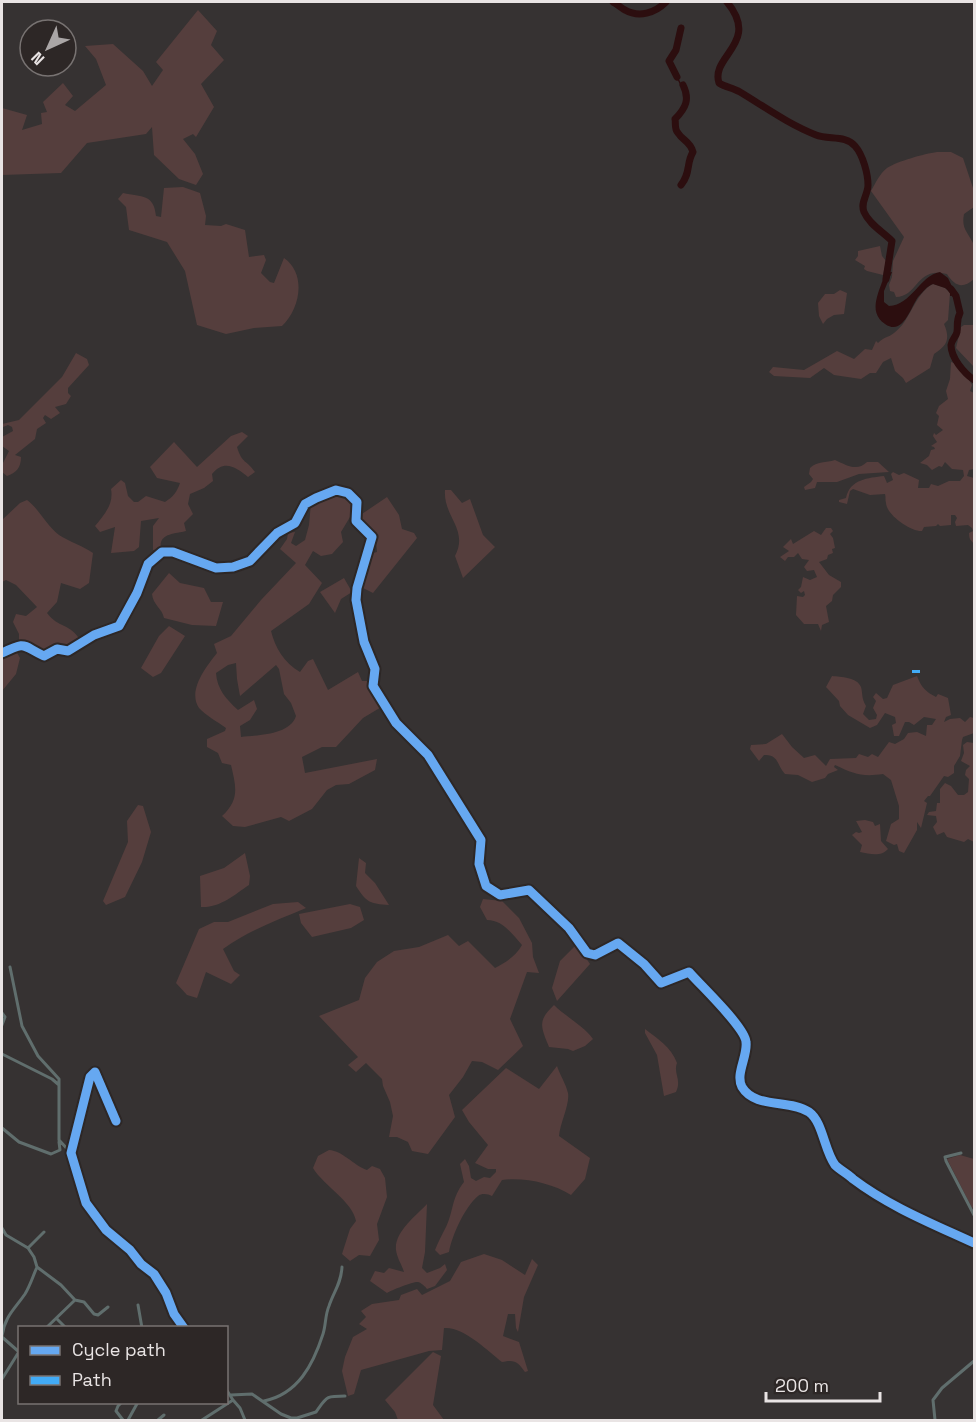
<svg xmlns="http://www.w3.org/2000/svg" width="976" height="1422" viewBox="0 0 976 1422" font-family="'Space Grotesk',sans-serif">
	<style>
		.green { fill: #553e3d; fill-rule: evenodd }
		.water { fill: #2c0e0f }
		.lines { fill: none; stroke-linecap: round; stroke-linejoin: round }
		.stream { stroke: #2c0e0f; stroke-width: 1.5 }
		.river { stroke: #2c0e0f; stroke-width: 7 }
		.street { stroke: #606e6d; stroke-width: 3 }
		.quiet { stroke: #42abf6; stroke-width: 8; stroke-dasharray: 15 8; stroke-linecap: butt }
		.cycleway-casing { stroke: #2d2726; stroke-width: 13 }
		.cycleway { stroke: #66a8f1; stroke-width: 9 }
	</style>
	<rect width="100%" height="100%" fill="#363232"/>
	<!-- green -->
	<path class="green" d="M198,10L217,31L211,45L224,60L201,84L214,107L196,137L193,134L183,139L195,154L203,174L196,185L179,179L154,155L152,127L146,134L87,143L61,173L2,175V108L27,115L22,130L42,124L41,113L47,112L43,102L63,83L73,96L65,105L75,111L106,85L96,59L85,46L113,44L143,71L152,86L163,70L156,62Z
		M937,152H951L963,158L974,191V207L964,214C961,229 968,232 974,245C976,253 974,270 974,279C962,290 954,285 947,274C916,266 919,296 896,297L894,292L890,291L889,285L892,277L893,261L904,237L871,191C875,184 880,173 887,168C898,161 924,154 937,152Z
		M183,187L200,193L206,216L205,225L221,226L226,224L245,230L249,257L264,255L266,260L261,273L270,282L274,283L284,258C307,274 300,309 282,326L254,328L226,334L197,325L185,271L167,242L129,230L126,207L118,199L123,193C142,197 154,194 156,216L161,217L164,188Z
		M880,246L882,256L886,261L883,275L867,271L864,269L865,266L855,260L858,256V251Z
		M933,284L945,288L950,293L948,320L944,324C951,340 946,346 934,354L930,368L906,383L903,378L895,371L891,358L883,362L876,373H870L861,379L834,375L824,368L810,378L774,376L769,372L773,367L804,370L837,351L854,359L865,349L872,350L876,341L878,343C885,336 888,338 894,333C911,321 914,294 933,284Z
		M840,290L847,293L844,314L834,315L827,319L823,324L819,316L818,303L825,294H834Z
		M964,325H974V367L956,348L961,327Z
		M76,353L87,359L89,365L68,388V393L71,396L66,404L55,407L60,413L51,419L45,415L43,418L46,423L37,429L35,439L15,455L21,457C21,468 16,473 7,476L2,472V465L9,451L2,446V437L13,431L12,427L8,425L3,427L2,424L19,420L62,377Z
		M951,362C960,364 967,377 972,385L970,391L974,393V469L969,470L967,476L974,478V544C971,540 969,540 969,533L973,531L972,528L968,525L956,526L955,522L957,518L955,515H951V525L940,526L938,524L936,526L924,527L922,531C912,532 887,516 886,503C885,500 886,497 885,494L870,495L853,489L850,491L847,504L839,502V500L846,498C850,479 868,478 884,476L887,483L893,480L891,474L893,472L899,475L904,473L919,480L918,488H929L931,484L938,486L949,481H960L964,476L963,470L952,469L945,462L942,467L939,466L932,470L927,465L920,463L929,456L931,450L935,449L934,447L931,446L937,442L933,436L934,433L936,435L943,430L937,425L939,416L936,413L939,406L948,399L946,391L950,379Z
		M242,432L248,436L237,447C242,464 247,460 255,472L248,477C236,467 224,459 212,474L213,481L204,488L190,494L188,504L193,514L184,523L186,531C175,534 158,533 161,549L153,550V526L159,518L141,521L139,547L134,551L111,553L115,527L100,532L95,526C104,515 114,504 111,489L121,480L125,483L128,496L134,502H138L146,496L165,502C173,497 177,492 180,483L157,478L150,467L174,442L197,467L231,436Z
		M835,460C846,465 857,472 867,462H878L889,472L859,474L837,482H817L815,488L805,490L804,487L811,482L813,479L809,474L810,468C817,461 826,463 835,460Z
		M445,490H451L462,503L470,499L483,535L495,547L463,578L455,556C469,529 443,517 445,490Z
		M342,494L355,502L350,517L341,532L343,542L332,554L321,556L313,551L305,565L322,583L309,604L271,631C275,647 284,663 300,672L308,661L313,659L328,690L358,672L362,681H370L372,690L383,706L363,718L336,747H322L302,757L305,773L377,759L375,770L349,784L336,785L327,790L312,809L289,821L281,817L245,827L233,826L222,816C240,799 236,787 231,765L222,763L218,753L207,747V739L225,731L226,728C218,722 205,715 199,708C187,690 207,666 217,653L214,644L231,636L261,600L296,563L280,549L287,539L288,533L295,532L291,543L296,546L305,540L309,525L311,503L328,496ZM236,663L237,679L240,696L276,665L279,669L284,694L291,703L296,716C290,735 258,735 241,737L240,726L250,720L257,709L254,700L238,710C226,699 217,689 216,673L228,665Z
		M387,497L399,515L402,529L414,533L417,538L373,593L359,586L369,554L377,552C377,535 365,530 356,518Z
		M27,500C40,510 46,525 59,535C70,542 83,546 93,553L89,583L80,589L61,583L57,602L47,613C58,628 70,623 80,640L68,649L58,645L44,652L28,643L19,642V634L13,622L16,614L26,616L37,607L16,585L6,580L2,582V520L20,503Z
		M826,528H831L833,531L830,534L833,538L835,548L832,549L833,553L828,555L827,559L819,562L829,575L841,582V587L833,595L832,601L826,606L829,622L822,625L821,631L818,624H804L796,615L797,596L803,597L805,595L804,591L801,593L798,590L801,587L803,577L810,580L817,577L814,570L807,571L804,567L809,560L802,559L798,553L794,557H788L785,561L780,557L789,551L783,547L791,539L793,544L814,531L821,535Z
		M169,573L180,583L204,588L211,602H223L216,626L192,625L164,618C162,608 153,605 152,594Z
		M344,578L352,592L341,599L335,613L320,592Z
		M169,626L185,636L161,673L153,677L141,668L159,636Z
		M15,649L20,658L16,674L2,691V656Z
		M832,676C841,677 857,677 861,687C863,694 861,697 866,706L863,714L869,720L876,719L877,715L873,708L876,701L873,697L876,693L883,699L887,698L893,685L917,676C921,687 926,692 936,697L938,694L948,698L951,715L946,717L944,722L950,719L960,718L965,722L970,717L974,718V733L963,737L962,740L960,756L954,766V773L948,777L944,776L930,796H928L924,801L927,803L921,828L917,822V830L904,853L899,851L897,844L894,845L886,841L891,824L899,819V806L891,780L883,774C862,777 854,774 835,765L834,767L838,770L828,774L825,778L812,782L798,775L785,774C777,766 779,754 764,755L759,761L750,749L751,745L766,744L782,734L792,747L804,758L815,755L826,766L830,759L856,758L859,754L868,757L872,754L878,757L889,742L895,744L904,739L908,733L917,732L926,736L927,725H932L936,719L924,717L914,725L909,722H905L899,736H894L892,725L896,723L895,717L885,713L877,725L870,728L848,715L840,706L839,701L826,687Z
		M967,742L974,743V846V842L968,839L964,842L947,837L944,832L937,835L933,827L937,822L936,816L927,815L929,812L936,811L937,803H940V789L945,783L951,786L958,795H964L968,792L969,779L965,775L966,770L970,766L961,761L964,753L963,745Z
		M138,805L143,806L151,832L142,862L125,897L106,905L103,901L128,842L127,821Z
		M865,820L873,822L875,826L880,824L881,841L888,849C881,857 870,854 860,852L862,845L852,835L856,832L859,833L862,832L856,821Z
		M245,853L250,876L249,885C234,895 220,908 201,907L200,876L224,868Z
		M359,858L366,863L365,873L375,883L389,905C370,904 366,902 356,886Z
		M483,899L502,901L519,918L532,943L533,957L539,973L527,972L510,1019L523,1046L498,1070L482,1062L472,1061L463,1077L449,1095L455,1117L428,1154L412,1151L408,1142L397,1137H389L393,1116L390,1102L383,1086L382,1079L366,1063L356,1072L348,1065L358,1057L319,1016L359,1000L365,978L377,962L394,951L419,947L448,935L459,946L468,941L495,968C505,963 516,956 522,945C512,934 503,920 487,920L480,907Z
		M298,902L306,908C278,920 249,930 223,949L234,971L240,975L231,984L206,972L197,998L187,995L176,983L199,929L214,922H228L273,904Z
		M350,904L360,907L364,920L351,928L312,937L301,923L299,914Z
		M575,946L579,948L590,964L557,1001L552,988L560,961Z
		M554,1005C566,1017 584,1026 593,1039L585,1046L573,1051L568,1049L549,1047C541,1027 537,1021 554,1005Z
		M645,1029C658,1039 671,1047 677,1063C673,1074 682,1079 676,1092L664,1096L657,1055L645,1033Z
		M557,1066C560,1075 566,1084 568,1093C570,1104 560,1123 559,1136L590,1158L585,1179L571,1195C552,1183 524,1177 502,1180L492,1196C488,1194 482,1193 478,1196C465,1207 452,1235 449,1252L440,1255L435,1250C438,1242 442,1235 446,1227C454,1210 451,1199 464,1182L460,1164L465,1159L469,1166L471,1178L476,1181L484,1177L490,1178L496,1172V1169H488L475,1163L488,1145L469,1122L462,1110L506,1068L539,1089Z
		M329,1150C343,1151 353,1165 367,1170L372,1166L380,1169L385,1178L387,1197L377,1224L379,1240L370,1256L359,1255L350,1261L342,1254L350,1229L356,1221C353,1202 323,1185 313,1168L318,1156Z
		M960,1155L974,1159V1207L972,1208L947,1159Z
		M427,1204L425,1252L422,1268L427,1273L440,1268L445,1264L447,1270L435,1286L427,1289C426,1287 420,1282 418,1282C415,1281 391,1290 387,1293L370,1281L375,1271L384,1273L389,1268L404,1272C402,1265 397,1258 396,1250C394,1232 416,1216 427,1204Z
		M484,1254L502,1260L525,1275L532,1259L538,1265L524,1297L518,1332L516,1328L515,1314H508L503,1336L519,1342L528,1371L525,1372C518,1362 515,1359 502,1362C488,1351 463,1326 444,1328L442,1350L429,1351L361,1370L354,1394L348,1396L342,1371L345,1357L353,1337L367,1329L359,1324L366,1317L361,1311L372,1304L399,1300L401,1295L417,1289L422,1295L450,1281L461,1262Z
		M433,1352L441,1356L433,1405L444,1420H398L395,1412L385,1400Z"/>
	<!-- water -->
	<path class="water" d="M892,272L884,291V302L889,306C912,305 919,276 940,272L948,278L956,295L950,296V292L945,288L933,284C927,286 923,292 919,296C911,305 904,337 885,324C866,311 881,289 885,273Z"/>
	<g class="lines">
		<!-- stream -->
		<path class="stream" d="M677,77L681,85H683"/>
		<!-- river -->
		<path class="river" d="M613,2C617,4 621,8 625,10C639,18 655,13 666,2
			M727,2C761,43 710,56 719,83C725,87 733,88 740,92C765,107 788,124 816,135C828,140 846,135 855,146C863,155 868,174 868,185C868,195 860,202 864,212C869,224 883,232 892,241L886,279
			M677,77L669,61L676,50L681,28
			M681,185C691,173 686,163 693,152C690,141 683,141 678,133C674,129 676,123 675,119C686,108 690,99 683,85
			M951,289L956,296L960,313C956,321 958,324 957,332C956,337 952,339 951,345C951,358 964,373 974,380"/>
		<!-- street -->
		<path class="street" d="M2,653C27,641 21,645 44,656L57,649L68,651L94,635L119,626L137,593L148,564L162,552H173L216,568L233,567L250,561L277,533L295,523L305,504L316,498L336,490L348,493L357,502L356,521L372,537L357,588L356,600L364,642L375,669L373,686L396,723L428,755L481,840L479,864L486,886L500,895L529,890L569,928L587,953L595,955L618,943L644,964L661,983L689,972C701,986 745,1027 746,1042C748,1056 735,1074 742,1087C755,1109 790,1099 809,1112C823,1122 824,1150 835,1165C840,1170 848,1174 853,1179C890,1207 933,1224 974,1243
			M10,967L22,1026L38,1056L59,1079V1085
			M2,1013L5,1017L2,1025
			M2,1054L52,1079L59,1085V1140L71,1153
			M116,1121L95,1072L90,1077L71,1153L86,1203L106,1230L130,1250L141,1264L154,1274L166,1293L174,1314L184,1328
			M2,1128L19,1142L51,1154L60,1150L59,1142
			M961,1153L945,1157L946,1161L974,1215
			M2,1228L6,1235L28,1248
			M44,1232L28,1248L34,1257L37,1267L61,1285L75,1300L46,1328
			M75,1300L84,1302L94,1314L98,1315L108,1307
			M138,1305L142,1328
			M57,1319L66,1328
			M2,1336C5,1316 14,1310 25,1294C30,1286 33,1276 37,1267
			M2,1337L18,1351
			M2,1379L20,1350
			M226,1389L233,1400
			M231,1395L252,1394L281,1414L291,1418H297L316,1412C327,1397 325,1396 345,1396
			M264,1401C298,1394 313,1365 323,1334C326,1325 325,1315 329,1306C334,1291 341,1284 342,1267
			M122,1402L118,1406L116,1411L123,1420
			M128,1420L138,1402
			M158,1420L164,1415
			M202,1420L233,1400L240,1408L245,1420
			M935,1420L933,1400L942,1388L974,1361"/>
		<!-- quiet -->
		<path class="quiet" d="M916,673V670"/>
		<!-- cycleway casing -->
		<g class="cycleway-casing">
			<path id="cycleway" d="M2,653C27,641 21,645 44,656L57,649L68,651L94,635L119,626L137,593L148,564L162,552H173L216,568L233,567L250,561L277,533L295,523L305,504L316,498L336,490L348,493L357,502L356,521L372,537L357,588L356,600L364,642L375,669L373,686L396,723L428,755L481,840L479,864L486,886L500,895L529,890L569,928L587,953L595,955L618,943L644,964L661,983L689,972C701,986 745,1027 746,1042C748,1056 735,1074 742,1087C755,1109 790,1099 809,1112C823,1122 824,1150 835,1165C840,1170 848,1174 853,1179C890,1207 933,1224 974,1243
				M116,1121L95,1072L90,1077L71,1153L86,1203L106,1230L130,1250L141,1264L154,1274L166,1293L174,1314L184,1328"/>
		</g>
		<!-- cycleway -->
		<use href="#cycleway" class="cycleway"/>
	</g>
	<!-- border -->
	<rect width="976" height="1422" fill="none" stroke="#e9e4e4" stroke-width="6"/>
	<!-- legend -->
	<rect x="18" y="1326" width="210" height="78" fill="#2d2726" stroke="#787372" stroke-width="1.5"/>
	<rect x="30" y="1346" width="30" height="9" fill="#66a8f1" stroke="#787372" stroke-width="1.5"/>
	<text x="72" y="1356" font-size="18" fill="#e9e4e4">Cycle path</text>
	<rect x="30" y="1376" width="30" height="9" fill="#42abf6" stroke="#787372" stroke-width="1.5"/>
	<text x="72" y="1386" font-size="18" fill="#e9e4e4">Path</text>
	<!-- north arrow -->
	<g transform="translate(48 48) rotate(225)"><circle r="28" fill="#2d2726" stroke="#787372" stroke-width="1.5"/>
	<path d="M0-4.5L10 22L0 15L-10 22Z" fill="#aaa6a6"/>
	<text y="-9" font-size="16" font-weight="bold" text-anchor="middle" fill="#e9e4e4">N</text>
	</g>
	<!-- scale -->
	<path d="M766 1392v9h114v-9" fill="none" stroke="#e9e4e4" stroke-width="3"/>
	<text x="775" y="1392" font-size="18" fill="#e9e4e4" stroke="#2d2726" stroke-width="4.5" paint-order="stroke">200 m</text>
</svg>
